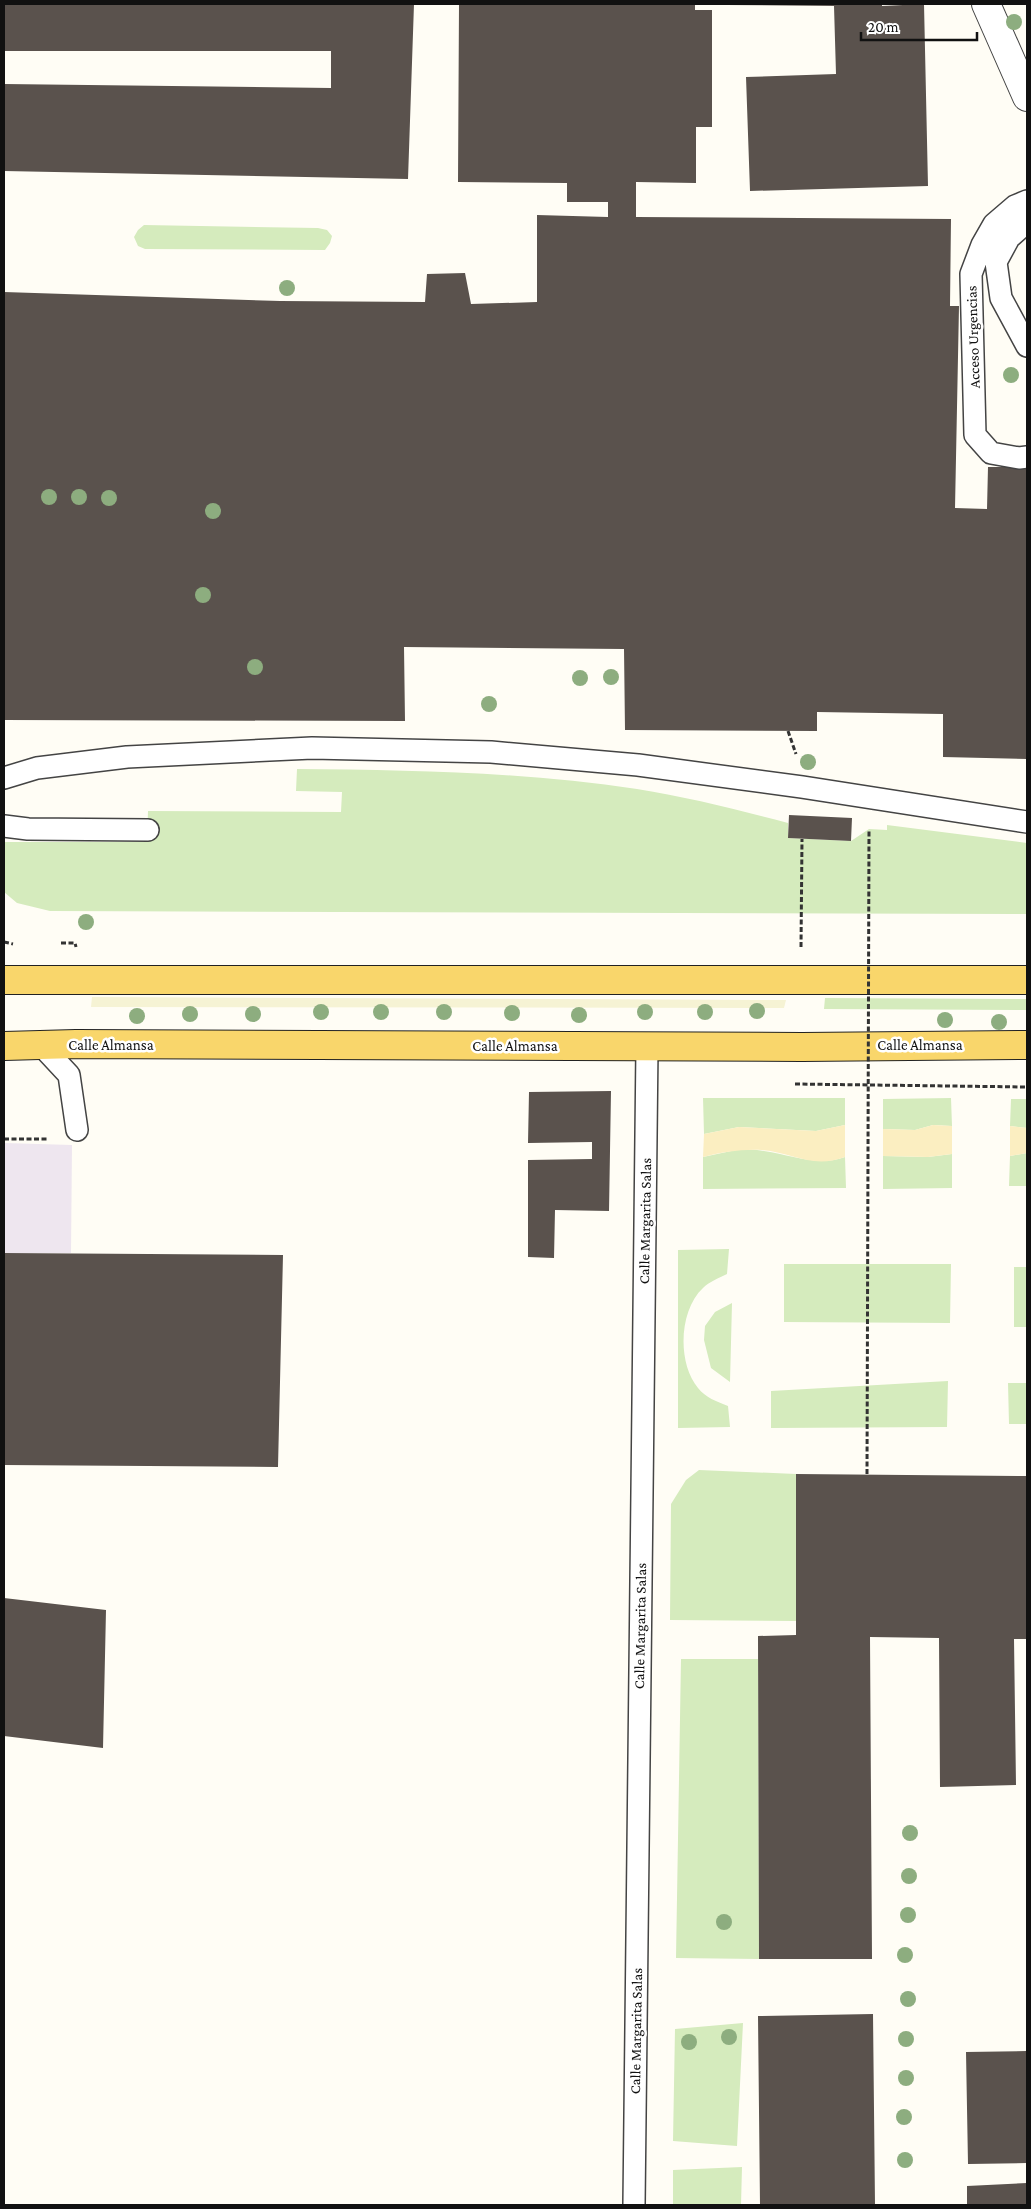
<svg xmlns="http://www.w3.org/2000/svg" width="1031" height="2209" viewBox="0 0 1031 2209" font-family="'Crimson Pro',serif">
<style>
.industrial{fill:#eee6ef}
.farmland{fill:#f6f3d4}
.green{fill:#d5ebbd}
.sand{fill:#fbeec1}
.building{fill:#5a524d}
.lines{fill:none;stroke-linecap:round;stroke-linejoin:round}
.lane-casing{stroke:#444;stroke-width:24}
.street-casing{stroke:#444;stroke-width:30}
.primary-casing{stroke:#222;stroke-width:30}
.path{stroke:#333;stroke-width:3;stroke-dasharray:5 2.5;stroke-linecap:butt}
.lane{stroke:#fff;stroke-width:21}
.street{stroke:#fff;stroke-width:28}
.primary{stroke:#f9d66b;stroke-width:28}
.path-bridge{stroke:#333;stroke-width:3;stroke-dasharray:5 2.5;stroke-linecap:butt}
.tree{fill:#8dad7f}
.labels{text-anchor:middle;dominant-baseline:central;stroke-width:5;stroke-linejoin:round;paint-order:stroke}
.street-label{font-size:15px;fill:#111;stroke:#fff}
</style>
<rect width="100%" height="100%" fill="#fffdf5"/>
<path class="industrial" d="M4 1143 72 1145 71 1253H4Z"/>
<path class="farmland" d="M92 997 786 1000 784 1008 91 1007Z"/>
<path class="green" d="M144 225 318 228 327 230 332 236 330 243 325 250 145 249 138 246 134 237 138 230Z
M297 769C410 770 525 772 637 789 688 797 738 810 788 823V838L851 841 869 829 887 830V825L1027 843V914L50 911 17 903 4 892V842H147L148 811 341 812 342 792 296 791Z
M825 998 1027 999V1010L824 1009Z
M703 1098H845V1125L816 1131 739 1127 704 1134Z
M951 1098 952 1126 933 1125 915 1130 883 1129V1099Z
M1011 1099H1027V1128L1010 1126Z
M736 1150C745 1150 755 1149 764 1151 792 1155 818 1167 845 1157L846 1188 703 1189V1157Z
M1027 1153V1186H1009L1010 1156Z
M952 1154V1188L883 1189V1156L928 1157Z
M729 1249 727 1274C719 1278 709 1282 703 1288 679 1310 677 1363 698 1388 706 1398 716 1401 728 1406L730 1427 678 1428V1250Z
M784 1264H951L950 1323 784 1322Z
M1014 1267H1027V1327H1014Z
M732 1303 730 1382 711 1368 704 1340 705 1326 715 1312Z
M948 1381 947 1427 771 1428V1391Z
M1008 1383H1027V1424H1009Z
M699 1470 796 1474V1621L670 1620 671 1504 686 1480Z
M681 1659H758L759 1959 676 1958Z
M743 2023 737 2146 673 2141 675 2029Z
M742 2167 741 2205H673V2170Z"/>
<path class="sand" d="M845 1125V1157C812 1169 794 1153 762 1150 742 1149 722 1152 703 1157L704 1134 739 1127 816 1131Z
M933 1125 952 1126V1154L928 1157 883 1156V1129L915 1130Z
M1010 1126 1027 1128V1153L1010 1156Z"/>
<path class="building" d="M4 4H414L408 179 4 171V84L331 88V51H4Z
M459 4H695V10H712V127H696V183L636 182V217L951 219 950 306H959L955 508 987 509 988 467H1027V759L943 757V714L817 712V731L625 730 624 649 404 647 405 721 4 720V292L280 301 425 302 427 274 465 273 471 304 537 302V215L608 217V202H567V183L458 182Z
M726 4H882V6L924 4 928 186 750 191 746 77 836 74 834 6 726 5Z
M789 815 852 818 851 841 788 838Z
M611 1091 609 1211 555 1210 554 1258 528 1257V1160L592 1159V1142L528 1143 529 1092Z
M4 1253 283 1255 278 1467 4 1465Z
M796 1474 1027 1476V1639H1014L1016 1785 940 1787 939 1638 870 1637 872 1959H759L758 1636 796 1635Z
M4 1598 106 1610 103 1748 4 1736Z
M873 2014 875 2205H760L758 2016Z
M1027 2051V2163L968 2164 966 2052Z
M1027 2183V2205H967V2186Z"/>
<g class="lines">
<defs>
<path id="lane" d="M1027 201 1015 206 994 224 982 245 971 274 975 435 991 453 1019 458 1027 457
M1027 222 1009 238 996 262 1001 298 1027 346
M4 778 37 768 127 757 312 748 491 752 638 765 802 787 1027 822
M4 826 28 829 148 830
M42 1046 69 1075 77 1130
M634 2205 647 1047"/>
<path id="street" d="M986 4 1027 97"/>
<path id="primary" d="M4 980H1027
M4 1046 76 1044 802 1047 1027 1045"/>
</defs>
<use href="#lane" class="lane-casing"/>
<use href="#street" class="street-casing"/>
<use href="#primary" class="primary-casing"/>
<path class="path" d="M788 731 796 754
M4 942 13 944
M61 943H75L76 947
M801 947 802 839
M795 1084 1027 1087
M4 1139H48"/>
<use href="#lane" class="lane"/>
<use href="#street" class="street"/>
<use href="#primary" class="primary"/>
<path class="path-bridge" d="M867 1474 869 829"/>
</g>
<g class="tree">
<circle cx="1014" cy="22" r="8"/>
<circle cx="287" cy="288" r="8"/>
<circle cx="1011" cy="375" r="8"/>
<circle cx="49" cy="497" r="8"/>
<circle cx="79" cy="497" r="8"/>
<circle cx="109" cy="498" r="8"/>
<circle cx="213" cy="511" r="8"/>
<circle cx="203" cy="595" r="8"/>
<circle cx="255" cy="667" r="8"/>
<circle cx="611" cy="677" r="8"/>
<circle cx="580" cy="678" r="8"/>
<circle cx="489" cy="704" r="8"/>
<circle cx="808" cy="762" r="8"/>
<circle cx="86" cy="922" r="8"/>
<circle cx="757" cy="1011" r="8"/>
<circle cx="321" cy="1012" r="8"/>
<circle cx="381" cy="1012" r="8"/>
<circle cx="444" cy="1012" r="8"/>
<circle cx="645" cy="1012" r="8"/>
<circle cx="705" cy="1012" r="8"/>
<circle cx="512" cy="1013" r="8"/>
<circle cx="190" cy="1014" r="8"/>
<circle cx="253" cy="1014" r="8"/>
<circle cx="579" cy="1015" r="8"/>
<circle cx="137" cy="1016" r="8"/>
<circle cx="945" cy="1020" r="8"/>
<circle cx="999" cy="1022" r="8"/>
<circle cx="910" cy="1833" r="8"/>
<circle cx="909" cy="1876" r="8"/>
<circle cx="908" cy="1915" r="8"/>
<circle cx="724" cy="1922" r="8"/>
<circle cx="905" cy="1955" r="8"/>
<circle cx="908" cy="1999" r="8"/>
<circle cx="729" cy="2037" r="8"/>
<circle cx="906" cy="2039" r="8"/>
<circle cx="689" cy="2042" r="8"/>
<circle cx="906" cy="2078" r="8"/>
<circle cx="904" cy="2117" r="8"/>
<circle cx="905" cy="2160" r="8"/>
</g>
<g class="labels">
<g class="street-label">
<text transform="translate(973 337) rotate(-92)">Acceso Urgencias</text>
<text x="111" y="1045">Calle Almansa</text>
<text x="920" y="1045">Calle Almansa</text>
<text x="515" y="1046">Calle Almansa</text>
<text transform="translate(645 1221) rotate(-89)">Calle Margarita Salas</text>
<text transform="translate(640 1626) rotate(-89)">Calle Margarita Salas</text>
<text transform="translate(636 2031) rotate(-89)">Calle Margarita Salas</text>
</g>
</g>
<rect width="1031" height="2209" fill="none" stroke="#111111" stroke-width="10"/>
<path d="M861 32v8h116v-8" fill="none" stroke="#111111" stroke-width="2.5"/>
<text x="868" y="32" font-size="15" fill="#111111" stroke="#ffffff" stroke-width="4" paint-order="stroke">20 m</text>
</svg>
